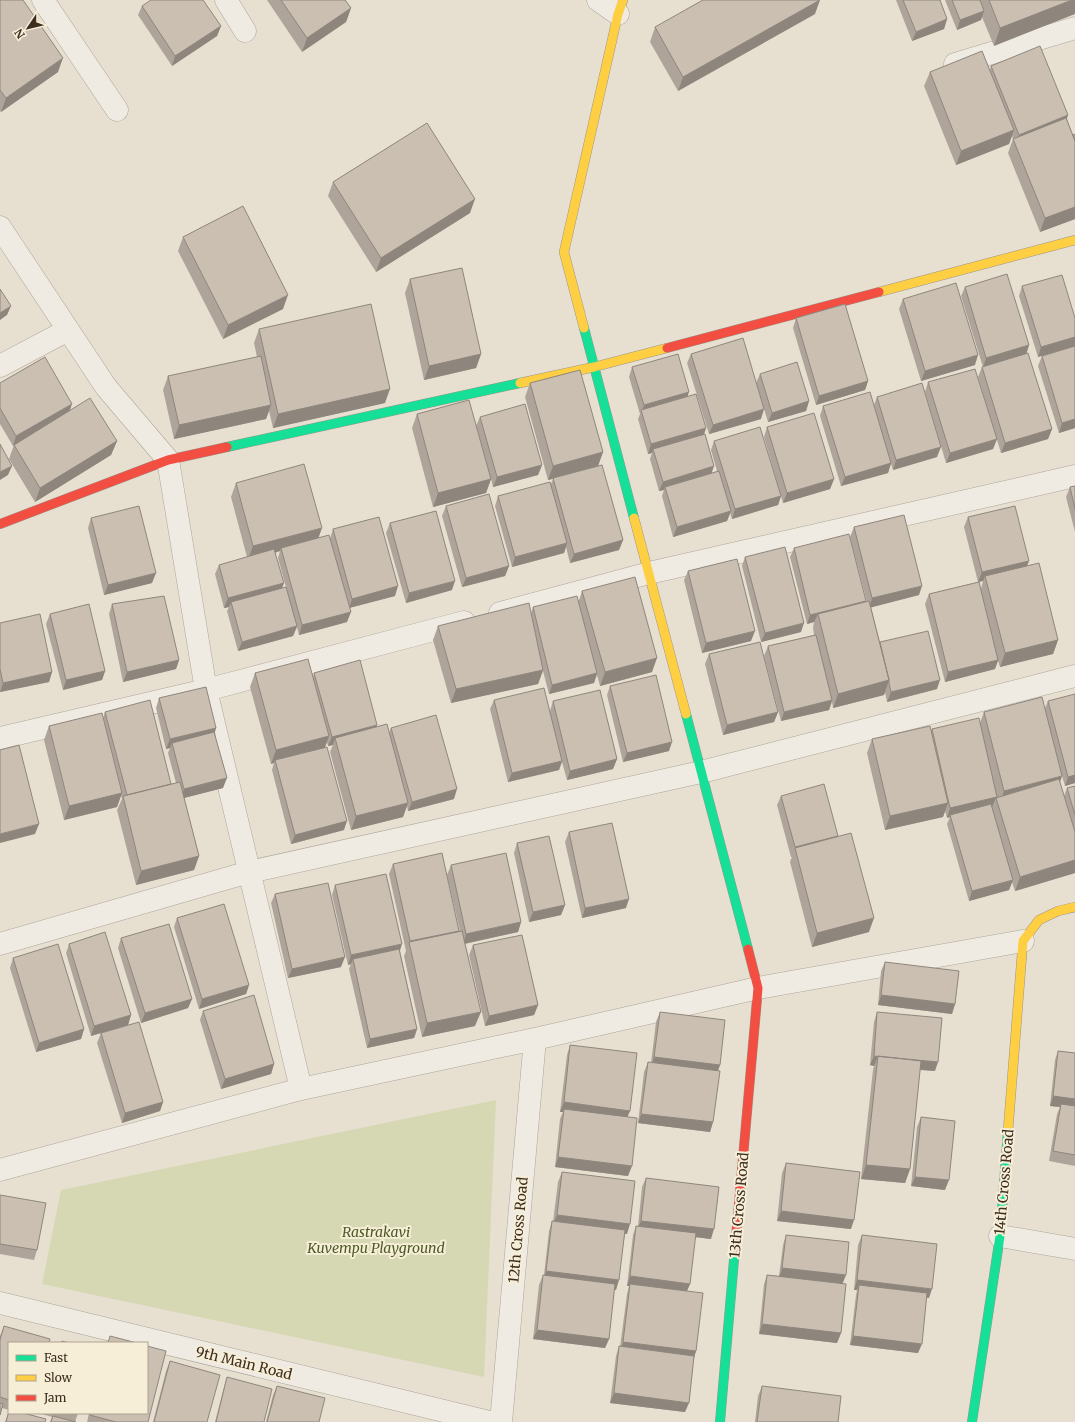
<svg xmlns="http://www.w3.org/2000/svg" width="1075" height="1422" viewBox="0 0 1075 1422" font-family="Merriweather,serif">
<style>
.green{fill:#d6d7b3}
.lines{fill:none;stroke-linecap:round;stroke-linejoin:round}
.street-casing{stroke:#ada599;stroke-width:23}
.fast-casing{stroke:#9c958a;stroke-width:10}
.slow-casing{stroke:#9c958a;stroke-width:10}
.jam-casing{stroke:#9c958a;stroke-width:10}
.street{stroke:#efebe3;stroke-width:22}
.fast{stroke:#16e098;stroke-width:9}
.slow{stroke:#ffcf43;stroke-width:9}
.jam{stroke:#f24e42;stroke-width:9}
.wall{fill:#afa499;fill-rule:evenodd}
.shaded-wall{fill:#8e867d}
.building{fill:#cbbfb2;stroke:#8e867d}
.labels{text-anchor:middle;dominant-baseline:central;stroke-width:4;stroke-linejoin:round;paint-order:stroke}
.street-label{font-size:14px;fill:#3d2e20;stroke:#f7eed8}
.park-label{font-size:14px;font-style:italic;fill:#4d5a26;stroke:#f7eed8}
</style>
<rect width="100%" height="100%" fill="#e7e0d1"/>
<path class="green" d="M496 1100 484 1377 42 1284 61 1190Z"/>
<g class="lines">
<defs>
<path id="street" d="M43 0 117 110
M226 0 245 31
M598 0 618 14
M955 64 1075 28
M0 227 106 387 168 460 206 690 301 1089
M0 366 68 330
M500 613 649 573 1075 476
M0 738 206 690 464 622
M0 944 249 872 701 772 1075 676
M0 1170 301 1089 535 1039 758 988 1023 941
M1000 1236 1075 1249
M0 1303 489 1422
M501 1422 535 1039"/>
<path id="fast" d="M584 328 634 518
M227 447 520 383
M686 714 748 949
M720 1422 735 1248
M972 1422 1000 1236 1008 1131"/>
<path id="slow" d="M879 292 1075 240
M584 328 564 252 618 14 623 0
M520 383 594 367 667 348
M634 518 686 714
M1008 1131 1023 941 1039 920 1058 911 1075 907"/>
<path id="jam" d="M667 348 879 292
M0 524 168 460 227 447
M735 1248 758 988 748 949"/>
</defs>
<use href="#street" class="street-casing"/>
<use href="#fast" class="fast-casing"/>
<use href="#slow" class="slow-casing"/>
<use href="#jam" class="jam-casing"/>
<use href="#street" class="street"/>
<use href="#fast" class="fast"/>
<use href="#slow" class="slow"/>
<use href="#jam" class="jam"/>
</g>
<path class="wall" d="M0 0 58 72 1 112 0 111Z
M267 0H345L351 8 346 22 302 52Z
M896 0H940L947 19 944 29 912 41Z
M945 0H1075L994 46 982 17 981 20 957 30Z
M142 6 221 26 217 36 172 66 138 15Z
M815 14 678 91 650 42 655 27Z
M991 66 1068 115 1067 119 1073 135 1075 134V219L1040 232 1008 153 1013 139 1012 136 1009 144 956 165 924 86 930 72 990 70Z
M333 182 470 213 376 272 328 196Z
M183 237 283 309 223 339 178 251Z
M410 279 481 354 476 368 424 380 405 293Z
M1022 286 1075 318V428L1059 433 1038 366 1042 356 1073 347 1038 357 1019 296Z
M965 287 1029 345 1026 354 1052 429 1048 439 1001 453 978 377 982 367H983L961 296Z
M903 299 975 365 921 381 899 309Z
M796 318 868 381 865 390 816 405 793 328Z
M259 329 385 403 273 428 269 411 266 419 174 439 163 390 168 376 257 357 254 343Z
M691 354 761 419 709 434 687 363Z
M632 367 688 396 704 434 712 473 717 471 711 450 714 441 781 496 778 505 732 519 730 513 727 521 673 537 662 496 664 490 659 491 650 459 652 453 648 454 638 419 640 414 629 377Z
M760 374 809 401 806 411 768 422 756 383Z
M928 382 997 439 993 449 946 463 925 392Z
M0 383 70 410 117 441 111 455 35 502 9 459 14 445 13 446 0 424Z
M530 383 603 452 598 466 623 540 619 550 570 563 566 547 564 553 512 567 495 506 498 496 551 484 553 479 548 480 525 397Z
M877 397 937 457 893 470 891 464 888 473 841 486 820 416 823 406 874 405Z
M417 414 476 426 480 417 542 465 538 475 493 487 491 479 486 493 433 507 412 428Z
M767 427 834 479 830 489 783 503 764 437Z
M236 483 318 538 330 539 333 529 395 596 349 608 347 622 299 635 297 627 293 636 238 651 227 611 229 607 224 608 215 574 219 565 247 557 231 497ZM280 551 278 558 286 587 282 588 284 583 275 553Z
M1075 486V532L1066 497 1070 487Z
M446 506 509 566 505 576 462 587 442 516Z
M968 517 1029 561 1027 565 1058 640 1053 654 1000 667 998 661 995 669 945 682 925 604 929 594 978 582 964 527ZM983 581 981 589 979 582Z
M91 518 152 583 104 595 88 528Z
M390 523 452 590 406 603 386 533Z
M854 527 919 595 871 607 880 642 937 689 887 702 885 692 884 695 833 708 832 702 829 710 781 721 764 656 768 646 814 635 813 628 814 622 807 624 790 557 794 548 865 602H867L850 537Z
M745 557 801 632 761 642 742 566Z
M688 571 751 641 702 653 684 580Z
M582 591 652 672 600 686 597 675 594 683 549 694 543 671 538 684 451 703 433 640 438 626 531 613 533 607 579 600Z
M112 604 179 660 176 669 123 682 109 614Z
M50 614 105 671 102 680 63 690 46 624Z
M0 623 52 672 49 682 0 692Z
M709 654 778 712 774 722 723 735 705 664Z
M255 673 313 677 314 673 377 725V727L389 733 391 728 454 799 408 811 407 806 403 817 351 830 330 752 333 745 328 746 327 742 325 747 344 830 291 844 272 770 274 763 271 764 250 687Z
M610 686 669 751 623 762 607 695Z
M159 698 216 728 215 732 223 788 184 798 199 856 194 870 136 885 117 810 122 799 121 795 117 807 64 820 44 740 49 726 103 718 105 712 171 784 176 783 168 753 170 748 166 749 156 708Z
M494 700 550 711 553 701 617 759 613 769 567 780 562 762 559 770 508 782 490 709Z
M1048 701 1075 783 1065 786 1062 776 1060 782 1064 796 1067 788 1075 786V873L1015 891 1012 882 1009 890 969 901 947 824 950 817 947 818 945 811 943 817 885 830 867 753 872 739 931 731 932 729 980 723 984 712 1045 708Z
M781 796 838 836 869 932 812 947 790 862 792 857H791L777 805Z
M569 832 626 908 582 918 565 842Z
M517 843 565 905 561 915 529 922 514 853Z
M393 864 460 931 447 875 451 865 521 922 518 932 465 944 475 1026 422 1037 404 956 406 951 389 874Z
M335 885 400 951 417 1029 414 1038 367 1048 349 969 351 964 348 965 332 895Z
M275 894 341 967 288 978 271 903Z
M177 918 249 985 246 994 199 1009 174 927Z
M121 938 192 999 188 1008 141 1023 118 948Z
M69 944 131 1015 128 1025 91 1036 66 953Z
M473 945 538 1005 534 1015 485 1026 469 955Z
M13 958 84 1029 81 1039 36 1052 10 968Z
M885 962 955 1004 952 1014 878 1005 881 971Z
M203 1011 274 1064 271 1074 221 1089 200 1020Z
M660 1012 720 1065 718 1071 713 1122 710 1132 638 1123 644 1072 648 1062 651 1063 656 1022Z
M877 1012 935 1071 920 1070 910 1169 905 1183 861 1179 873 1070 874 1066 870 1065 874 1022Z
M101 1033 163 1102 160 1111 122 1123 97 1043Z
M570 1045 630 1111 627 1117 628 1176 555 1167 560 1119 563 1112H560L567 1055Z
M1058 1051 1075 1053V1166L1049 1161 1057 1114 1060 1107 1050 1106 1055 1060Z
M921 1117 945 1190 911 1186 917 1127Z
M786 1163 851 1229 777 1221 782 1173Z
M562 1172 627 1234H625L616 1290H614L609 1339 605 1348 533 1339 539 1285 543 1275H544L549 1231 552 1221 553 1222 558 1182Z
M646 1178 711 1239 695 1237 690 1284 687 1291 696 1351 694 1358 685 1412 610 1403 616 1356 619 1346 620 1347 627 1294 629 1286H627L633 1235 636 1226H638L642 1187Z
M0 1195 37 1250 34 1260 0 1254Z
M786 1235 843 1283 841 1333 837 1343 759 1334 764 1284 767 1275 779 1276 783 1245Z
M862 1235 929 1298H926L918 1353 850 1345 856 1295 857 1290H854L858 1245Z
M4 1326 9 1343V1410L2 1408 0 1415V1336Z
M170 1361 207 1422H153L166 1371Z
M227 1377 264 1422H215L224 1387Z
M277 1386 319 1422H266L273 1395Z
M762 1386 838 1422H755L758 1396Z
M9 1411V1413H31L30 1415 45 1422H5Z
M42 1413H78L75 1422H76H50L52 1417 42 1414Z
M89 1413H147L148 1422H87Z"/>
<path class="shaded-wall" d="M820 0 815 14 678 91 683 77Z
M1072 0H1075V14L994 46 1000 28Z
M351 8 346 22 302 52 307 38Z
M984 11 981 20 957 30 960 20Z
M947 19 944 29 912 41 916 32Z
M221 26 217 36 172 66 175 56Z
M63 58 58 72 1 112 6 98Z
M1068 115 1064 125 1015 145 1019 135Z
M1014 130 1009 144 956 165 961 151Z
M475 199 470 213 376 272 381 258Z
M1075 207V219L1040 232 1045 218Z
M288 295 283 309 223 339 228 325Z
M11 306 7 315 0 320V313Z
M1075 337V346L1038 357 1041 347Z
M1029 345 1026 355 983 367 986 358Z
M481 354 476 368 424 380 429 366Z
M978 355 975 365 921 381 925 371Z
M868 381 865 390 816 405 819 396Z
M390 389 385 403 273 428 278 414Z
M689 392 686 401 642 411 644 405Z
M809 401 806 411 768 422 772 413Z
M72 404 69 413 13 446 16 436Z
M271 405 266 419 174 439 179 425Z
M764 409 761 419 709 434 713 425Z
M1075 419V428L1059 433 1062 423Z
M706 428 703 438 653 449 652 453 648 454 651 444Z
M1052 429 1048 439 1001 453 1005 443Z
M997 439 993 449 946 463 950 453Z
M117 441 111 455 35 502 40 488Z
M941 447 937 457 893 470 896 460Z
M603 452 598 466 548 480 553 466Z
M891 463 888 473 841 486 845 477Z
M542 465 538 475 493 487 497 477Z
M12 466 8 475 0 480V472Z
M714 466 711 475 665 487 664 490 659 491 663 482Z
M491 479 486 493 433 507 438 493Z
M834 479 830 489 783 503 787 493Z
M781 496 778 505 732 519 735 509Z
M731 511 727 521 673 537 677 527Z
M322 528 317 542 281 548 280 551 248 560 253 546Z
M623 540 619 550 570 563 574 554Z
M567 543 564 553 512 567 515 557Z
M1029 561 1025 571 985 576 983 581 978 582 982 572Z
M509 566 505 576 462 587 466 578Z
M156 573 152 583 104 595 108 585Z
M455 581 452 590 406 603 409 593Z
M284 583 280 593 231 602 229 607 224 608 228 598Z
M398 586 395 596 349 608 352 599Z
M922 586 919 595 869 608 872 598Z
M866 601 862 611 818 614 814 622 807 624 810 615Z
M351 612 347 622 299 635 302 625Z
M804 623 801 632 761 642 765 633Z
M297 626 293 636 238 651 242 642Z
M755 631 751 641 702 653 706 643Z
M1058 640 1053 654 1000 667 1005 653Z
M657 658 652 672 600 686 605 672Z
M179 660 176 669 123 682 127 672Z
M998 660 995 669 945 682 948 672Z
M543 670 538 684 451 703 456 689Z
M105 671 102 680 63 690 66 680Z
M52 672 49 682 0 692 3 683Z
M597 673 594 683 549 694 552 685Z
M889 680 884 695 833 708 838 694Z
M940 680 937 689 887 702 891 692Z
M832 700 829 710 781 721 784 712Z
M778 712 774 722 723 735 727 725Z
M377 725 374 735 335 738 333 745 328 746 332 737Z
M216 728 213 737 172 743 170 748 166 749 170 739Z
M329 736 324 750 275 760 274 763 271 764 276 750Z
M672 742 669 751 623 762 627 753Z
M617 759 613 769 567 780 570 771Z
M562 761 559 770 508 782 512 773Z
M1075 775V783L1065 786 1068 777Z
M1062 776 1057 790 999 805 1004 791Z
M227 778 223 788 180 799 184 789Z
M457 789 454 799 408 811 412 802Z
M122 793 117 807 64 820 69 806Z
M997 797 996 798 992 807 951 817 950 815V817L947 818 950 808Z
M408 803 403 817 351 830 356 816Z
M948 803 943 817 885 830 890 816Z
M347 821 344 830 291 844 295 835Z
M39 824 35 834 0 843V834Z
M199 856 194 870 136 885 141 871Z
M1075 860V873L1015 891 1020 877Z
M1013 880 1009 890 969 901 972 891Z
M629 899 626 908 582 918 585 908Z
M565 905 561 915 529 922 533 912Z
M874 918 869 932 812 947 817 933Z
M521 922 518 932 463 944 466 934Z
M402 944 399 954 353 959 351 964 348 965 351 955Z
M345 957 341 967 288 978 292 969Z
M249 985 246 994 199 1009 202 999Z
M881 995 955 1004 952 1014 878 1005Z
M192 999 188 1008 141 1023 145 1013Z
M538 1005 534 1015 485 1026 489 1016Z
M481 1012 475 1026 422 1037 427 1023Z
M131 1015 128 1025 91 1036 94 1026Z
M84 1029 81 1039 36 1052 39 1043Z
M417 1029 414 1038 367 1048 370 1039Z
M874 1056 938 1062 935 1071 877 1066 878 1056 874 1066 870 1065Z
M654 1057 720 1065 716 1075 651 1067Z
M274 1064 271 1074 221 1089 225 1079Z
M1053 1096 1075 1099V1109L1061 1104 1060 1107 1050 1106Z
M163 1102 160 1111 122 1123 125 1113Z
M564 1102 630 1111 626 1120 564 1109 563 1112H560Z
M641 1114 713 1122 710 1132 638 1123Z
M558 1157 632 1166 628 1176 555 1167Z
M866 1165 910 1169 905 1183 861 1179Z
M915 1177 949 1180 945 1190 911 1186Z
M781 1211 854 1220 851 1229 777 1221Z
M557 1215 630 1224 627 1234 553 1224Z
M641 1221 714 1229 711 1239 637 1230Z
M782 1268 846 1275 842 1285 779 1278Z
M546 1271 619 1280 616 1290 543 1281Z
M630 1276 690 1284 686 1293 630 1284 629 1286H627Z
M857 1280 932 1289 929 1298 859 1290V1285L857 1290H854Z
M762 1324 841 1333 837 1343 759 1334Z
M537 1330 609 1339 605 1348 533 1339Z
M853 1336 922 1344 918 1353 850 1345Z
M623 1342 696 1351 693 1361 620 1352Z
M614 1393 689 1403 685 1412 610 1403Z"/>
<path class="building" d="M0 0H23L63 58 6 98 0 90Z
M151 0H203L221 26 175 56 142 6Z
M281 0H345L351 8 307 38Z
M703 0H820L683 77 655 27Z
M903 0H940L947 19 916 32Z
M952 0H980L984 11 960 20Z
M989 0H1072L1000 28Z
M1040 46 1068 115 1019 135 991 66Z
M982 51 1014 130 961 151 930 72Z
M1066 118 1075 141V207L1045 218 1013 139Z
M427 123 475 199 381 258 333 182Z
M1075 134V141L1073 135Z
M243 206 288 295 228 325 183 237Z
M462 268 481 354 429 366 410 279Z
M1007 274 1029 345 986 358 965 287Z
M1062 275 1075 318V337L1041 347 1022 286Z
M956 283 978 355 925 371 903 299Z
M0 289 11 306 0 313Z
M371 304 390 389 278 414 259 329Z
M845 304 868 381 819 396 796 318Z
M743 338 764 409 713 425 691 354Z
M1075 346V419L1062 423 1042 356Z
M1028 353 1052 429 1005 443 982 367Z
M678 354 689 392 644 405 632 367Z
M261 356 271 405 179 425 168 376Z
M45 357 72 404 16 436 0 408V383Z
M797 362 809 401 772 413 760 374Z
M975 369 997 439 950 453 928 382Z
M580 370 603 452 553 466 530 383Z
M922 383 941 447 896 460 877 397Z
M870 392 891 463 845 477 823 406Z
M696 394 706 428 651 444 641 410Z
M90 398 117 441 40 488 14 445Z
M469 400 491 479 438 493 417 414Z
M525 404 542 465 497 477 480 417Z
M814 413 834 479 787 493 767 427Z
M760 427 781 496 735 509 714 441Z
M705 434 714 466 663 482 653 449Z
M0 444 12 466 0 472Z
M304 464 322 528 253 546 236 483Z
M602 465 623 540 574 554 553 478Z
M719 471 731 511 677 527 665 487Z
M550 482 567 543 515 557 498 496Z
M1075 486V509L1070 487Z
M489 494 509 566 466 578 446 506Z
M139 506 156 573 108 585 91 518Z
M1015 506 1029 561 982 572 968 517Z
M436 511 455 581 409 593 390 523Z
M904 515 922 586 872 598 854 527Z
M379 517 398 586 352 599 333 529Z
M849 534 866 601 810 615 794 548Z
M329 535 351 612 302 625 281 548Z
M785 547 804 623 765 633 745 557Z
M274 549 284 583 228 598 219 565Z
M737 559 755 631 706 643 688 571Z
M1039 563 1058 640 1005 653 985 576Z
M635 577 657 658 605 672 582 591Z
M979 582 998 660 948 672 929 594Z
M286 587 297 626 242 642 231 602Z
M164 596 179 660 127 672 112 604Z
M577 596 597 673 552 685 533 607Z
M869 601 889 680 838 694 818 614Z
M529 603 543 670 456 689 438 626Z
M89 604 105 671 66 680 50 614Z
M40 614 52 672 3 683 0 669V623Z
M928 631 940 680 891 692 889 683V680L880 642Z
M816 635 832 700 784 712 768 646Z
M760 642 778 712 727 725 709 654Z
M308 659 329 736 276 750 255 673Z
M360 660 377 725 332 737 314 673Z
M656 675 672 742 627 753 610 686Z
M206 687 216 728 170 739 159 698Z
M544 688 562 761 512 773 494 700Z
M600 690 617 759 570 771 553 701Z
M1075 694V775L1068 777 1048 701Z
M1042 697 1062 776 1004 791 984 712Z
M150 700 171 784 127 795 105 712Z
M102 713 122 793 69 806 49 726Z
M436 715 457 789 412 802 391 728Z
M979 718 997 797 950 808 932 729Z
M387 724 408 803 356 816 335 738Z
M930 726 948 803 890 816 872 739Z
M214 732 227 778 184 789 172 743Z
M19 745 39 824 0 834V750Z
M327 747 347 821 295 835 275 760Z
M1059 779 1075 832V860L1020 877 996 798Z
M180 782 199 856 141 871 123 796Z
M824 784 838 836 795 847 781 796Z
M1075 786V815L1067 788Z
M991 804 1013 880 972 891 950 815Z
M612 823 629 899 585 908 569 832Z
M851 833 874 918 817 933 795 848Z
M549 836 565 905 533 912 517 843Z
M442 853 459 931 410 941 393 864Z
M506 853 521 922 466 934 451 865Z
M386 874 402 944 351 955 335 885Z
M328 883 345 957 292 969 275 894Z
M224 904 249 985 202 999 177 918Z
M169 924 192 999 145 1013 121 938Z
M462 931 481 1012 427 1023 409 942Z
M105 932 131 1015 94 1026 69 944Z
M522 935 538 1005 489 1016 473 945Z
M58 944 84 1029 39 1043 13 958Z
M399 949 417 1029 370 1039 353 959Z
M885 962 959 971 955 1004 881 995Z
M254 995 274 1064 225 1079 203 1011Z
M660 1012 725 1020 720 1065 654 1057Z
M877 1012 942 1018 938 1062 874 1056Z
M139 1022 163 1102 125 1113 101 1033Z
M570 1045 637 1053 630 1111 564 1102Z
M1058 1051 1075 1053V1099L1053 1096Z
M878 1056 921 1061 910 1169 866 1165Z
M648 1062 720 1071 713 1122 641 1114Z
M1061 1104 1075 1106V1155L1053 1151Z
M564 1109 637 1118 632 1166 558 1157Z
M921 1117 955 1121 949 1180 915 1177Z
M786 1163 860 1172 854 1220 781 1211Z
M562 1172 635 1181 630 1224 557 1215Z
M646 1178 719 1187 714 1229 641 1221Z
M0 1195 46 1203 37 1250 0 1244Z
M552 1221 625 1230 619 1280 546 1271Z
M636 1226 696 1233 690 1284 630 1276Z
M786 1235 849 1242 846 1275 782 1268Z
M862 1235 937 1244 932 1289 857 1280Z
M543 1275 615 1284 609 1339 537 1330Z
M767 1275 846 1284 841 1333 762 1324Z
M630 1284 703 1293 696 1351 623 1342Z
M859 1285 927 1293 922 1344 853 1336Z
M4 1326 50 1339 49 1343H9V1400L0 1397V1340Z
M110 1336 137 1343H108Z
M62 1341 69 1343H61Z
M147 1346 166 1351 148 1422H116L90 1415 91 1413H147Z
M619 1346 694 1356 689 1403 614 1393Z
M170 1361 220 1375 207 1422H154Z
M227 1377 272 1389 264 1422H216Z
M277 1386 325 1398 319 1422H267Z
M762 1386 841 1396 838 1422H757Z
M0 1403 3 1404 0 1415Z
M9 1411V1413H23L46 1419 45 1422H6Z
M53 1416 76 1422H51Z"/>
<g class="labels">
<g class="street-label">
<text transform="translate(1004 1182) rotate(-85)">14th Cross Road</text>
<text transform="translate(739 1205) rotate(-85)">13th Cross Road</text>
<text transform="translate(518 1230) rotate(-85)">12th Cross Road</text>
<text transform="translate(244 1363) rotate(14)">9th Main Road</text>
</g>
<g class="park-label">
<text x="376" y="1232">Rastrakavi<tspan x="376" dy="16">Kuvempu Playground</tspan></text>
</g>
</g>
<rect x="8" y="1342" width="140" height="72" fill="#f7eed8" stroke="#ada18e"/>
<rect x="16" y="1355" width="20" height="6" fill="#16e098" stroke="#ada18e"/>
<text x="44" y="1362" font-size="12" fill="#3d2e20">Fast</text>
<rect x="16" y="1375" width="20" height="6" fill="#ffcf43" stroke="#ada18e"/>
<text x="44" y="1382" font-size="12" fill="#3d2e20">Slow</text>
<rect x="16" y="1395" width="20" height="6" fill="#f24e42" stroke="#ada18e"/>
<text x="44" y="1402" font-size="12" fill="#3d2e20">Jam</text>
<g transform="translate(28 28) rotate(235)" stroke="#f7eed8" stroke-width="3" paint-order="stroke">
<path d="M0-3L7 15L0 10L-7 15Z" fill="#3d2e20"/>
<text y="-6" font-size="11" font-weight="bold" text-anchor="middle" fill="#3d2e20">N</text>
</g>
</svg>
